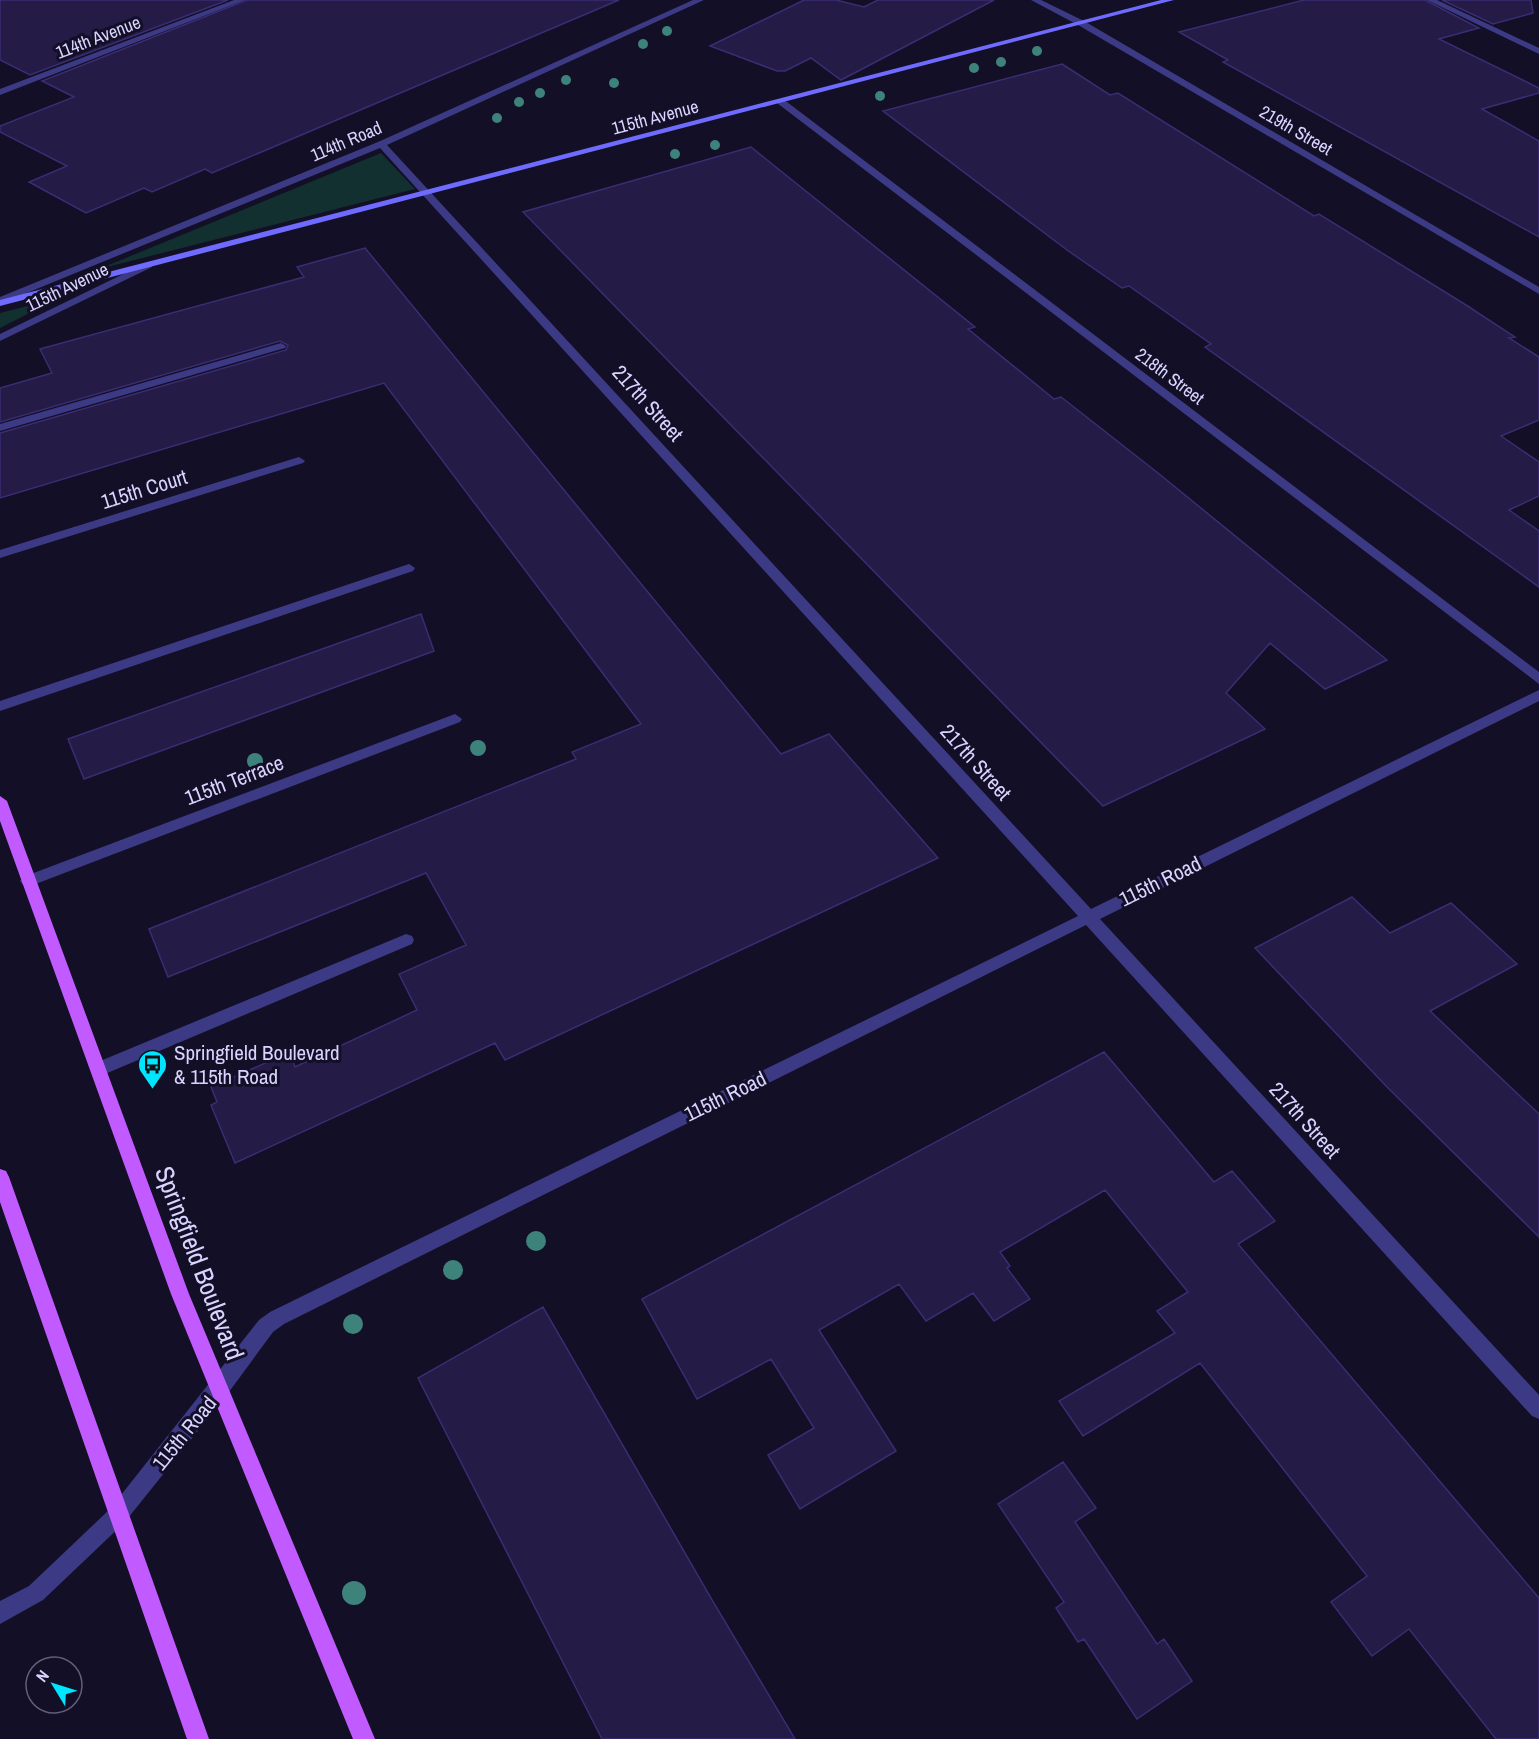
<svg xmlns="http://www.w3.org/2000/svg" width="1539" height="1739" viewBox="0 0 1539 1739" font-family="'Archivo Narrow',sans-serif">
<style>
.green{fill:#12302f}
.building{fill:#241b47;stroke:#3b2d73;stroke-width:1.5}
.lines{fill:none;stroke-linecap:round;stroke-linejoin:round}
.lane{fill:#3d3a85;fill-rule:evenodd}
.street{fill:#3d3a85;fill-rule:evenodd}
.secondary{fill:#6f6bff;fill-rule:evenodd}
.primary{fill:#c25bff;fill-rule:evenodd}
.tree{fill:#3d827b}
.labels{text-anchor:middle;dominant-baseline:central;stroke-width:6;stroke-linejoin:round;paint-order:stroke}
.far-street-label{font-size:18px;fill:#d9d4ff;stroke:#130f26}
.street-label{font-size:21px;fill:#d9d4ff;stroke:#130f26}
.poi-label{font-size:21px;fill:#d9d4ff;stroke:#130f26;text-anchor:start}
.near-street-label{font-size:26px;fill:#d9d4ff;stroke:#130f26}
</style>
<rect width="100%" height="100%" fill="#130f26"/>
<path class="green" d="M381 153 415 189 99 269Z
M59 298 0 328V313Z"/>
<path class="building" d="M0 0H228L30 75 0 60Z
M247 0H619L212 173 205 169 152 192 144 188 86 213 29 182 67 166 0 132V126L74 97 42 81Z
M804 0H836L864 7 878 0H994L841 80 811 58 785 71H777L710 46Z
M1304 0H1425L1479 28 1439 39 1539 88V93L1482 109 1539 141V237L1223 62 1228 60 1179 32Z
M1442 0H1531L1533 13 1493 24Z
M1062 64 1110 95 1118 93 1314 216 1319 214 1466 305 1515 337 1509 338 1539 357V420L1501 436 1539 462V496L1509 510 1539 531V587L1205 347 1211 344 1129 286 1122 288 1067 250 883 111Z
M751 147 975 327 968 329 1054 399 1061 397 1158 473 1387 660 1325 689 1270 643 1226 693 1265 729 1103 806 523 212Z
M365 248 781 754 829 734 938 858 505 1060 495 1043 235 1163 211 1105 217 1102 211 1087 290 1052 295 1067 417 1010 399 974 466 945 426 873 168 977 149 929 576 759 572 752 641 724 384 383 0 498V433L286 350 288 345 280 341 0 422V388L52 373 40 349 304 277 297 267Z
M421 614 434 651 84 779 68 739Z
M1352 897 1390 933 1451 903 1517 964 1430 1011 1539 1114V1237L1387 1087 1255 948Z
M1104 1052 1214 1182 1232 1171 1275 1221 1238 1244 1539 1598V1739H1496L1409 1629 1372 1656 1331 1602 1367 1576 1200 1363 1083 1436 1059 1401 1175 1333 1157 1311 1188 1292 1105 1190 1000 1252 1010 1266 1007 1268 1030 1299 994 1321 973 1293 926 1321 899 1284 819 1330 896 1451 800 1509 768 1455 814 1428 771 1359 697 1399 642 1299Z
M543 1307 711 1598 795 1739H602L418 1378Z
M1063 1462 1096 1508 1075 1522 1157 1644 1164 1639 1192 1681 1137 1719 1084 1639 1078 1642 1056 1608 1064 1602 998 1504Z"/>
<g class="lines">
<path class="lane" d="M281 343 286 346 285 348 0 431V424Z
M409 564 415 568 413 571 0 711V701Z
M406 934 412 936 414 940 412 944 105 1074 99 1076 93 1074 91 1069 93 1064Z"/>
<path class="street" d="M234 0H245L0 95V89Z
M693 0H704L387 145 1091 909 1539 690V701L1100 919 1539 1395V1419L1532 1416 1086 925 284 1324 273 1332 226 1396 124 1523 43 1600 0 1624V1601L29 1586 110 1509 259 1320 270 1312 1078 916 380 148 0 304V297L378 142Z
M1031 0H1041L1084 21 1539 287V294L1078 25Z
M1427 0H1437L1539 48V54Z
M777 99H783L1539 672V684L777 103Z
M148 262 152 263V267L0 341V334Z
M299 457 305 461 303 463 0 558V550Z
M455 714 462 719 460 722 33 885H23L20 881 23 877Z"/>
<path class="secondary" d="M1161 0H1174L0 306V300Z"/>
<path class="primary" d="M0 796 7 801 189 1294 375 1739H353L171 1294 0 821Z
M0 1169 6 1171 9 1177 209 1739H187L0 1202Z"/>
</g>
<g class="tree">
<circle cx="667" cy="31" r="5"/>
<circle cx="643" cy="44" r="5"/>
<circle cx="1037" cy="51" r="5"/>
<circle cx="1001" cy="62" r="5"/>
<circle cx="974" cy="68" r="5"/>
<circle cx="566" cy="80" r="5"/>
<circle cx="614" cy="83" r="5"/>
<circle cx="540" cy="93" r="5"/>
<circle cx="880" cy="96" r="5"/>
<circle cx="519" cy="102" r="5"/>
<circle cx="497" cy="118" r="5"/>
<circle cx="715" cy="145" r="5"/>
<circle cx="675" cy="154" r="5"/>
<circle cx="478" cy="748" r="8"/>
<circle cx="255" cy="761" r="8"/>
<circle cx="536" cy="1241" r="10"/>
<circle cx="453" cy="1270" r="10"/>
<circle cx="353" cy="1324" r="10"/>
<circle cx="354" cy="1593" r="12"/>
</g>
<defs>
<symbol id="bus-pin" viewBox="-11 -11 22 30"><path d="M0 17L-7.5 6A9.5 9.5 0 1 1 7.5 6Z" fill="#00e5ff" stroke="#130f26"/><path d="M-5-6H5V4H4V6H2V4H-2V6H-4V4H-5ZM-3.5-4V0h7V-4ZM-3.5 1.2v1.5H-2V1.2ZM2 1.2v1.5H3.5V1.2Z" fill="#111"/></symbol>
</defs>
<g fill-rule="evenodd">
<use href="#bus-pin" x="136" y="1048" width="33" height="45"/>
</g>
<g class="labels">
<g class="far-street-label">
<text transform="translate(98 37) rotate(-21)">114th Avenue</text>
<text transform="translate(655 117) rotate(-15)">115th Avenue</text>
<text transform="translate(1296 130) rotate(30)">219th Street</text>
<text transform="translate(346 141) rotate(-23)">114th Road</text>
<text transform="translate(67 287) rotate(-26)">115th Avenue</text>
<text transform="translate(1170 376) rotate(37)">218th Street</text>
</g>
<g class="street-label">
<text transform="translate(648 403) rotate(48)">217th Street</text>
<text transform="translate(144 489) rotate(-17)">115th Court</text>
<text transform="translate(976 762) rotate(48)">217th Street</text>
<text transform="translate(234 780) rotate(-21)">115th Terrace</text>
<text transform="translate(1160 881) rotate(-26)">115th Road</text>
<text transform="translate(725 1096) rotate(-26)">115th Road</text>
<text transform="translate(1305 1120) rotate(48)">217th Street</text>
<text transform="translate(184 1433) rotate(-51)">115th Road</text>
</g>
<g class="poi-label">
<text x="174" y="1052">Springfield Boulevard<tspan x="174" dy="24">&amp; 115th Road</tspan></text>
</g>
<g class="near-street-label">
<text transform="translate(200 1263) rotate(69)">Springfield Boulevard</text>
</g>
</g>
<g transform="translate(54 1685) rotate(308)"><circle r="28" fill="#130f26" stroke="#625e7d" stroke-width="1.5"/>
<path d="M0-4.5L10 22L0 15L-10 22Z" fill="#00e5ff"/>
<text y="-9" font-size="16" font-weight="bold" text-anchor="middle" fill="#d9d4ff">N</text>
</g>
</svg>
